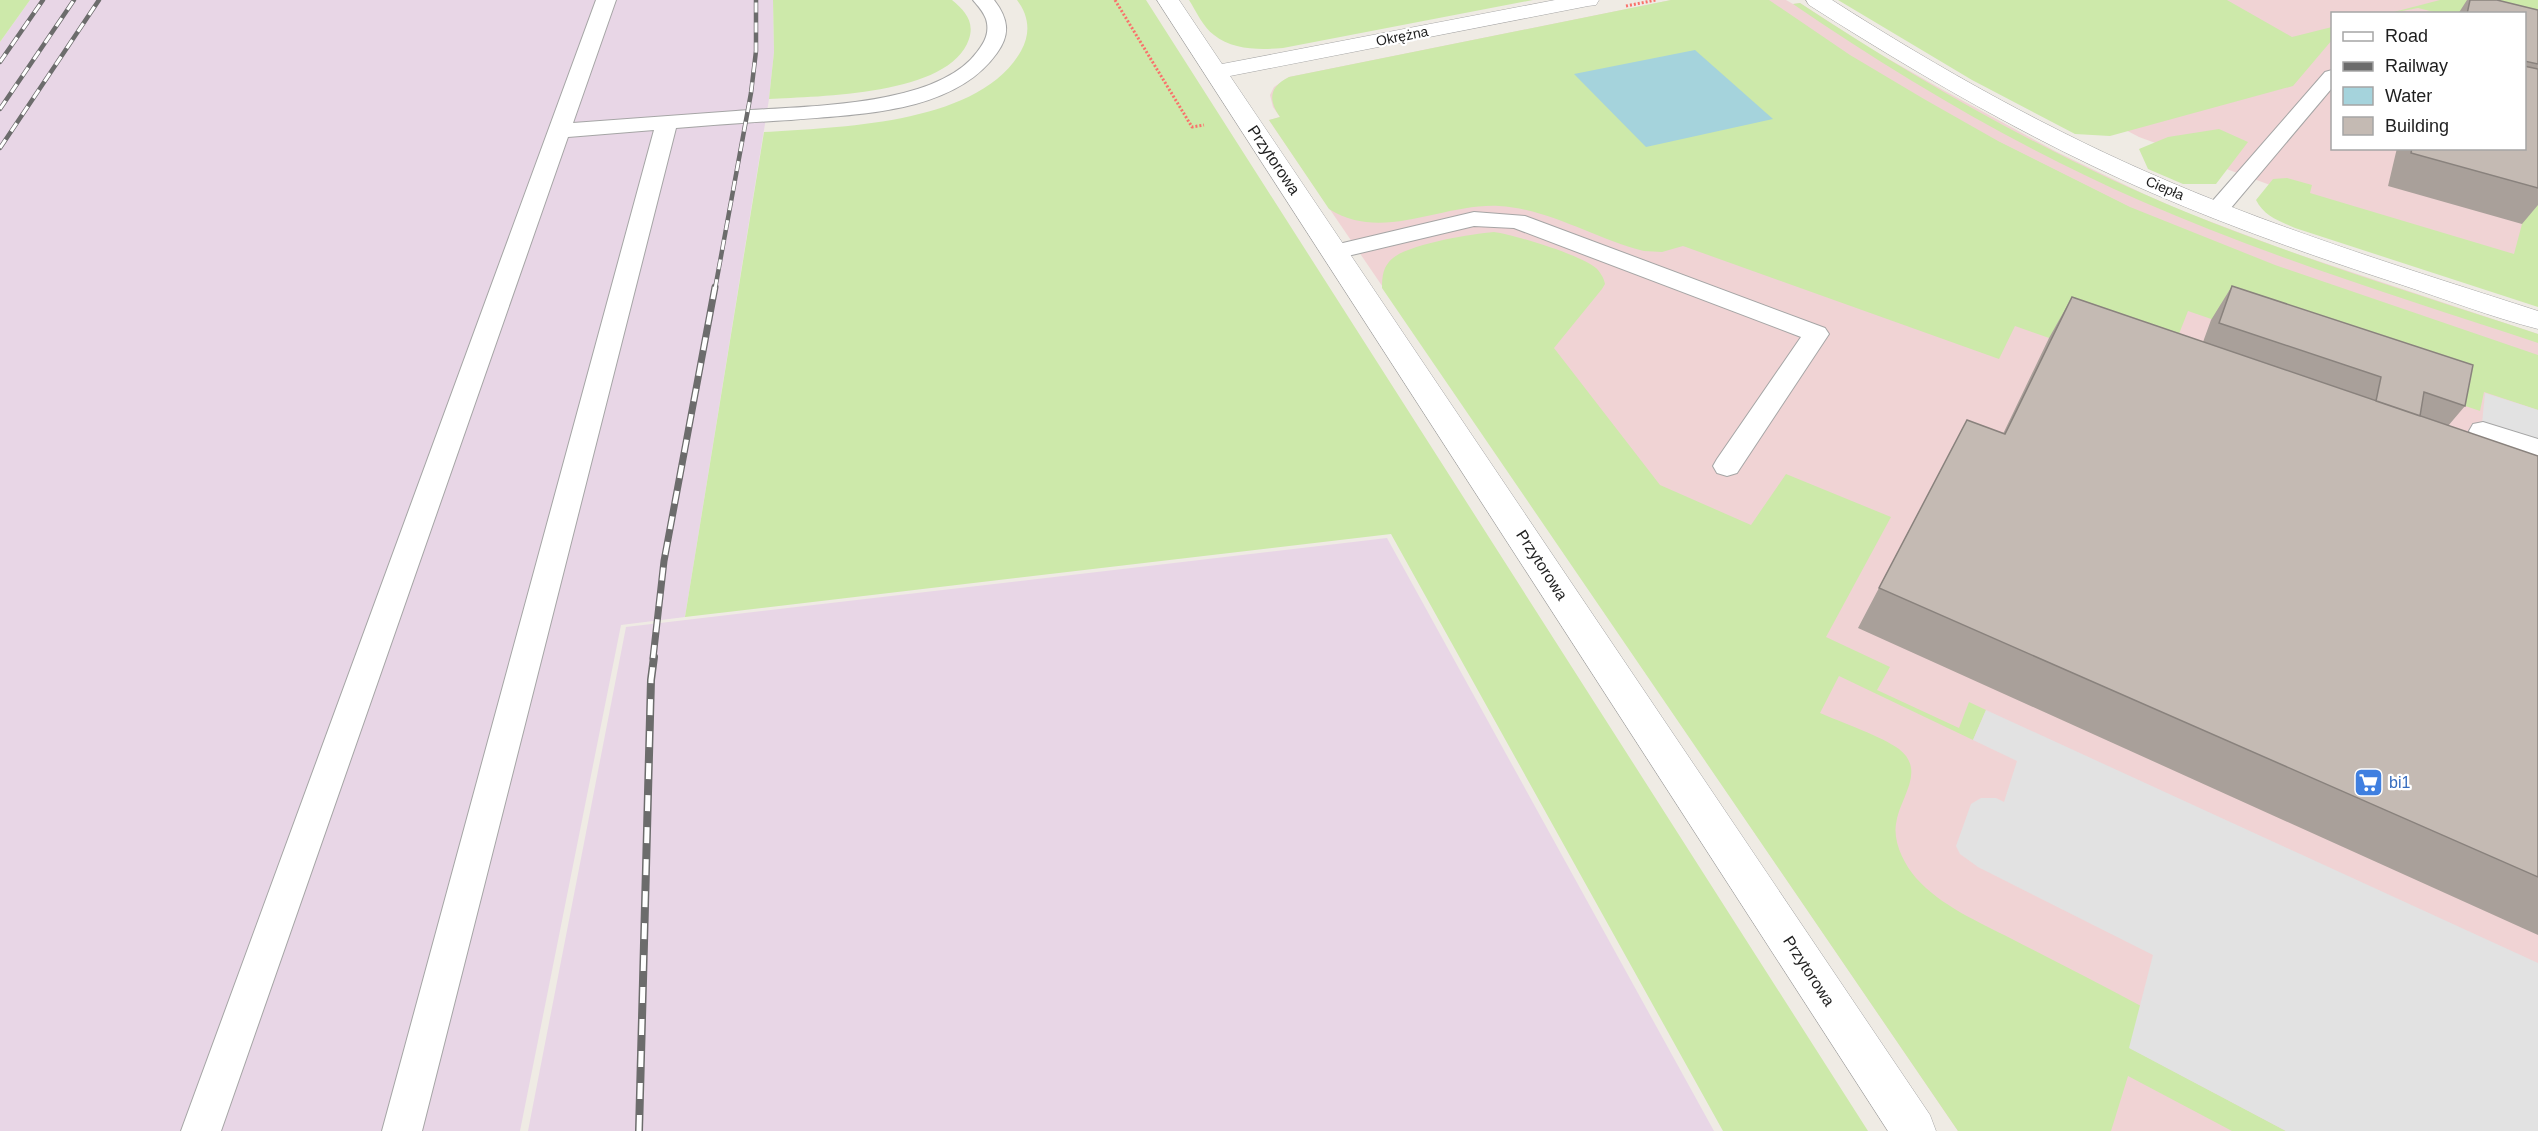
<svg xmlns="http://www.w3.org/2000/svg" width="2538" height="1131" viewBox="0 0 2538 1131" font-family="Helvetica,sans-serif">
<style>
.commercial{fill:#f0d3d4;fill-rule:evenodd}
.industrial{fill:#e8d6e6}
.grass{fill:#cde9aa}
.parking{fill:#e2e2e2}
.water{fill:#a5d3dc}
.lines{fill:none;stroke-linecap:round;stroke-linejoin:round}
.service-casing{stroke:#a5a5a5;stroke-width:2}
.minor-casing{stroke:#a5a5a5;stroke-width:1}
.path{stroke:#f9716b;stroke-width:3;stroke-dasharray:2 2;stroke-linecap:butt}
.service{fill:#fff;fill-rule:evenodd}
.minor{fill:#fff;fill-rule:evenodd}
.rail-far2-casing{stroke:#6c6c6c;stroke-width:4.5}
.rail-far1-casing{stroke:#6c6c6c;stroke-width:7}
.rail-casing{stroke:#6c6c6c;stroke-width:8}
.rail-far2{stroke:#fff;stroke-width:3;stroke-dasharray:10;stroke-linecap:butt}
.rail-far1{stroke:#fff;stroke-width:4.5;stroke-dasharray:13;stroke-linecap:butt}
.rail{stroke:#fff;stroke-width:5;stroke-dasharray:16;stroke-linecap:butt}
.wall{fill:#a9a09a}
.building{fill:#c4bab3;stroke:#89827d;stroke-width:1.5}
.labels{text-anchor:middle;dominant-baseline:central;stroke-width:4.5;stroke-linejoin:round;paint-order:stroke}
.far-street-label{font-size:14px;fill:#1e1e1e;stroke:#fff}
.street-label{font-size:16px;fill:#1e1e1e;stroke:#fff}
.shop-label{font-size:16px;fill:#366cbe;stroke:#fff;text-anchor:start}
</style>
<rect width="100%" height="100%" fill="#efebe4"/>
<path class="commercial" d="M1671 0H1786L1793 4 1800 3 1871 49 1945 91 2057 152 2146 195 2185 212 2288 251 2538 334V1131H1958L1269 120 1280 117 1273 107 1270 95 1274 87 1289 77Z
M1899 0H2498L2538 10V272L2382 226 2139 137 1896 9ZM2332 14H2524V148H2332Z"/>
<path class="industrial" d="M30 0H773L774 52 769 99 685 617 621 625 520 1131H0V42Z
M1387 538 1714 1131H528L626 627Z"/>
<path class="grass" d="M0 0H30L0 42Z
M773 0H952C964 10 975 21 969 39 950 96 818 96 769 99L774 52Z
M1017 0H1146L1868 1131H1723L1391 534 685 617 764 132C838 127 979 125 1021 51 1031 33 1029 16 1017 0Z
M1189 0H1533L1283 48C1260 50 1232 50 1214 35 1203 27 1196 11 1189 0Z
M1671 0H1769L1850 55 1924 99 1998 141 2130 207 2275 265 2538 355V410L2484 392 2480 411 2188 311 2166 367 2052 339 2015 326 1999 359 1683 246 1662 252 1644 251C1595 239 1550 209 1499 206 1442 203 1382 243 1329 209L1269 120 1280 117C1268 100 1269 87 1289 77Z
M1838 0H2227L2292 37 2332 27V40L2293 86 2110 136 2075 134 1972 80Z
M2440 0H2538V37L2524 14H2442L2418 8 2386 14Z
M1800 3C1920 82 2053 158 2186 212 2301 259 2420 295 2538 334V343C2405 299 2269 257 2141 201 2019 148 1903 79 1793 4Z
M2538 106V307L2295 228C2279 221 2264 216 2256 200L2273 179 2287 178 2312 185 2310 193 2514 254 2522 224Z
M2219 129 2248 142 2216 184H2183L2148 169 2139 149 2168 137Z
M1494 232C1515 235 1581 255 1596 268 1600 272 1604 278 1605 284L1602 289 1554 348 1660 485 1751 525 1786 474 1891 517 1826 637 1890 667 1877 690 1959 728 1969 702 1986 710 1973 740 1839 676 1820 713C1841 722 1883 737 1899 749 1927 771 1899 798 1896 824 1893 842 1904 864 1916 878 1941 906 1979 922 2012 939 2055 961 2098 983 2141 1006L2130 1048 2286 1131H2232L2128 1076 2111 1131H1958L1382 288C1382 276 1383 266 1393 258 1410 244 1471 234 1494 232Z"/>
<path class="parking" d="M2485 393 2538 410V486L2480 444Z
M1986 710 2538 963V1131H2286L2129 1048 2153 955 1978 867 1960 854 1956 846 1971 804 1981 798H1996L2004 802 2017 761 1973 740Z"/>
<path class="water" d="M1695 50 1773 119 1646 147 1574 74Z"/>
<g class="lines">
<defs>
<path id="service" d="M596 0H616L573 123C627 119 681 115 736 111 800 106 936 108 977 52 985 42 990 32 986 19 983 11 978 6 973 0H994C1008 18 1011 34 997 53 954 114 857 114 791 120 752 122 714 125 676 128L422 1131H382L654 130 568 137 221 1131H181Z
M2332 70V88L2225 215 2217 217 2209 215 2205 210 2209 205 2325 72Z
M1474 212 1525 216 1825 328 1829 334 1737 473 1727 476 1717 473 1713 466 1717 459 1801 337 1514 228 1474 226 1335 259 1326 257 1323 252 1326 247Z
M2483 422 2538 439V459L2473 438 2469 431 2473 424Z"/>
<path id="minor" d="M1157 0H1179L1222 64 1555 0H1599L1596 5 1588 6 1230 76 1930 1115 1936 1131H1888Z
M1806 0H1832C1940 69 2052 132 2170 182 2290 233 2414 271 2538 311V329C2491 317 2445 299 2399 284 2316 257 2233 228 2152 193 2032 141 1919 75 1809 5Z"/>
</defs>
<use href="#service" class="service-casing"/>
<use href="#minor" class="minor-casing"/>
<path class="path" d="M1115 0 1192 127 1204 125
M1626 6 1656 0"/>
<use href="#service" class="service"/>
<use href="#minor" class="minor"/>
<defs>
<path id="rail-far2" d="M0 62 43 0
M0 109 74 0
M0 148 99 0
M715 289 751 93 756 51V0"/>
<path id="rail-far1" d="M653 658 664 561 715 287"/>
<path id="rail" d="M639 1131 651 680 654 657"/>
</defs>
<use href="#rail-far2" class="rail-far2-casing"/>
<use href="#rail-far1" class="rail-far1-casing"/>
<use href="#rail" class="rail-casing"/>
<use href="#rail-far2" class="rail-far2"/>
<use href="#rail-far1" class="rail-far1"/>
<use href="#rail" class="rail"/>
</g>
<path class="wall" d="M2467 0H2497L2538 10V205L2522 224 2388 186 2397 148H2524V14H2458Z
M2232 286 2465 406 2448 426 2538 456V935L1858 628 1967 420 2003 434 2049 338 2072 297 2203 342 2211 320Z"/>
<path class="building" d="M2470 0H2497L2538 10V64L2524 61V14H2467Z
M2524 66 2538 69V188L2411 153 2412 148H2524Z
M2232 286 2473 365 2465 406 2424 392 2420 416 2376 401 2381 377 2219 323Z
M2072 297 2538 456V877L1879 588 1967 420 2005 434Z"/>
<defs>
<symbol id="supermarket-square" viewBox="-11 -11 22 22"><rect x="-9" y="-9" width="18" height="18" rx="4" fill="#3f7fe0" stroke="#fff"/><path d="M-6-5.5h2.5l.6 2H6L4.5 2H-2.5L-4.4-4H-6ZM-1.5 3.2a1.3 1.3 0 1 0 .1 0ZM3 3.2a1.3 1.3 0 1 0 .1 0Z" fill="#fff"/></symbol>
</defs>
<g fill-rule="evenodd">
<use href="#supermarket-square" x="2352" y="766" width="33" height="33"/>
</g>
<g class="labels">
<g class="far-street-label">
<text transform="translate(1402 36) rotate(-11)">Okrężna</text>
<text transform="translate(2165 188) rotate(23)">Ciepła</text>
</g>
<g class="street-label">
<text transform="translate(1274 160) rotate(56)">Przytorowa</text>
<text transform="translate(1542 565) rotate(57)">Przytorowa</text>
<text transform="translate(1809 971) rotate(57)">Przytorowa</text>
</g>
<g class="shop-label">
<text x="2389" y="782">bi1</text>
</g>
</g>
<rect x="2331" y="12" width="195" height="138" fill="#ffffff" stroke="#a5a5a5" stroke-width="1.5"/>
<rect x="2343" y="32" width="30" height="9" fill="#ffffff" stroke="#a5a5a5" stroke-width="1.5"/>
<text x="2385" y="42" font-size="18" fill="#1e1e1e">Road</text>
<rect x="2343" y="62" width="30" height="9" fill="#6c6c6c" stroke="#a5a5a5" stroke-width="1.5"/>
<text x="2385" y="72" font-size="18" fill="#1e1e1e">Railway</text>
<rect x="2343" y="87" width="30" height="18" fill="#a5d3dc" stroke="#a5a5a5" stroke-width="1.5"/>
<text x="2385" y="102" font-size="18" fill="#1e1e1e">Water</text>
<rect x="2343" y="117" width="30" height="18" fill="#c4bab3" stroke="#a5a5a5" stroke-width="1.5"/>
<text x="2385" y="132" font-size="18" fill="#1e1e1e">Building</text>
</svg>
